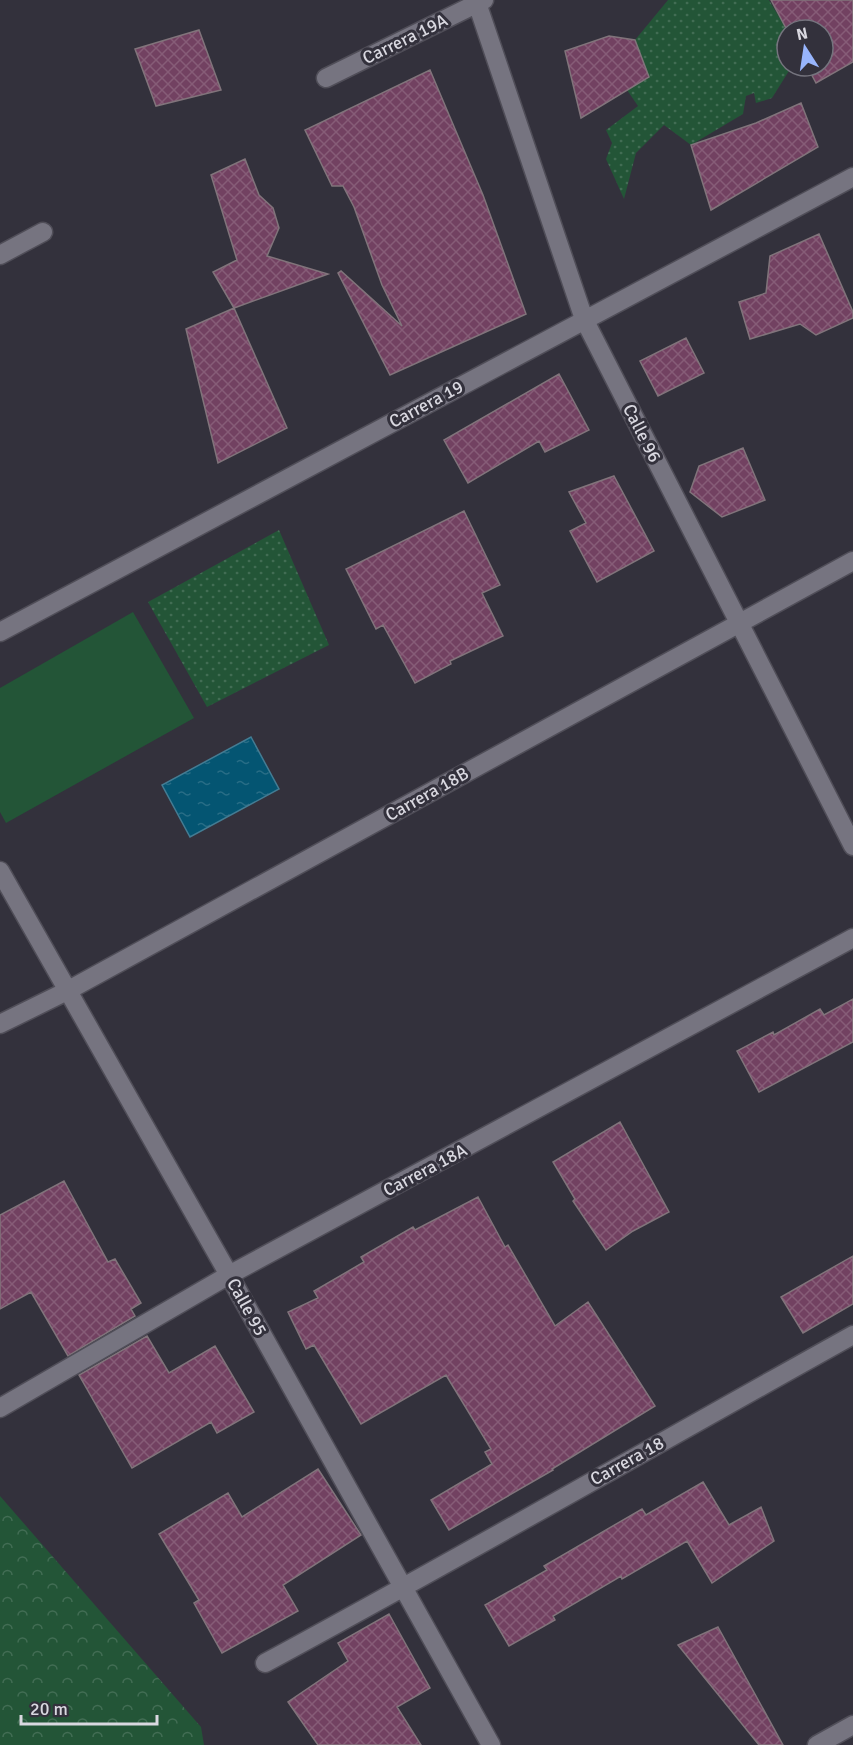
<svg xmlns="http://www.w3.org/2000/svg" width="853" height="1745" viewBox="0 0 853 1745" font-family="Signika,sans-serif">
<style>
.grass{fill:#235537}
.forest{fill:url(#forest-crowns)}
.park{fill:url(#park-dots)}
.water{fill:url(#water-ripples);stroke:#447c93;stroke-width:1.5}
.building{fill:url(#building-cross-hatch);stroke:#81747b;stroke-width:1.5}
.lines{fill:none;stroke-linecap:round;stroke-linejoin:round}
.minor-casing{stroke:#504e58;stroke-width:21}
.minor{stroke:#767480;stroke-width:18}
.labels{text-anchor:middle;dominant-baseline:central;stroke-width:6;stroke-linejoin:round;paint-order:stroke}
.street-label{font-size:18px;fill:#d9d8e0;stroke:#33313c}
</style>
<defs>
<pattern id="forest-crowns" width="20" height="18" patternUnits="userSpaceOnUse" patternTransform="scale(1.5)"><rect width="20" height="18" fill="#235537"/><path d="M2 6a3 3 0 1 1 6 0M12 15a3 3 0 1 1 6 0" fill="none" stroke="#426d54"/></pattern>
<pattern id="park-dots" width="8" height="8" patternUnits="userSpaceOnUse" patternTransform="scale(1.5)"><rect width="8" height="8" fill="#235537"/><path d="M2 2h.1M6 6h.1" fill="none" stroke="#426d54" stroke-width="1.8" stroke-linecap="round"/></pattern>
<pattern id="water-ripples" width="26" height="14" patternUnits="userSpaceOnUse" patternTransform="scale(1.5)"><rect width="26" height="14" fill="#045572"/><path d="M2 4q2-2 4 0t4 0M15 11q2-2 4 0t4 0" fill="none" stroke="#286d86"/></pattern>
<pattern id="building-cross-hatch" width="8" height="8" patternUnits="userSpaceOnUse" patternTransform="scale(1.5)"><rect width="8" height="8" fill="#724161"/><path d="M0 0l8 8M0 8l8-8" fill="none" stroke="#865c77"/></pattern>
</defs>
<rect width="100%" height="100%" fill="#33313c"/>
<path class="grass" d="M133 612 194 718 6 823 0 812V688Z"/>
<path class="forest" d="M0 1496 201 1727 204 1745H0Z"/>
<path class="park" d="M668 0H769L787 30V66H792L772 98 756 103 754 93 746 96 743 114 691 145 664 125 636 153 624 199 606 159 612 143 606 130 638 106 627 90 649 77 635 40Z
M279 530 329 645 207 707 148 602Z"/>
<path class="water" d="M251 737 279 789 190 837 162 785Z"/>
<path class="building" d="M771 0H853V62L816 83 807 66H823V30H787Z
M199 30 221 90 156 106 135 49Z
M609 36 635 40 649 77 581 118 565 51Z
M430 70 483 195 526 314 390 375 338 273 341 271 402 326 382 285 354 207 343 186H332L305 130Z
M801 103 818 147 711 210 691 145 756 123Z
M245 159 259 195 273 208 279 228 267 256 328 274 234 308 213 272 237 260 211 175Z
M819 234 853 312V318L816 335 800 324 750 339 739 302 766 293 770 256Z
M234 308 287 428 218 463 186 329Z
M686 338 704 373 658 396 640 361Z
M559 374 589 430 545 452 539 441 468 483 444 440Z
M743 448 765 500 722 517 690 492 699 466Z
M614 476 654 551 597 582 570 531 586 523 569 492Z
M464 511 500 585 482 593 503 636 450 661 451 664 415 683 383 625 376 629 346 569Z
M853 999V1042L759 1092 737 1051 773 1032 774 1035 820 1009 824 1015Z
M620 1122 669 1212 633 1231 606 1250 573 1201 575 1199 553 1162Z
M64 1181 108 1262 115 1259 141 1303 131 1309 135 1316 68 1356 31 1292 0 1309V1215Z
M478 1197 505 1247 508 1245 555 1326 588 1302 655 1406 552 1469 553 1470 449 1530 431 1500 492 1464 485 1452 491 1449 446 1375 361 1424 314 1345 306 1349 288 1312 318 1298 314 1291 364 1262 361 1257 413 1227 415 1230Z
M853 1256V1304L803 1333 781 1297Z
M147 1336 169 1373 215 1346 254 1412 217 1433 211 1422 132 1468 79 1375Z
M318 1469 361 1535 283 1585 298 1611 222 1653 194 1603 199 1600 159 1534 228 1493 242 1517Z
M703 1482 729 1525 761 1507 774 1541 712 1583 687 1541 622 1579 621 1576 553 1616 555 1620 509 1646 485 1605 547 1570 544 1566 642 1509 646 1515Z
M389 1614 430 1688 397 1707 421 1745H318L288 1702 348 1661 338 1643Z
M718 1627 783 1745H759L678 1645Z"/>
<g class="lines">
<defs>
<path id="minor" d="M476 0 584 319 853 846
M326 78 484 0
M0 255 43 232
M0 632 853 177
M0 871 229 1275 491 1745
M0 1024 67 991 853 561
M0 1408 229 1275 853 938
M265 1663C463 1556 657 1444 853 1335
M817 1745 853 1725"/>
</defs>
<use href="#minor" class="minor-casing"/>
<use href="#minor" class="minor"/>
</g>
<g class="labels">
<g class="street-label">
<text transform="translate(405 39) rotate(-26)">Carrera 19A</text>
<text transform="translate(426 404) rotate(-28)">Carrera 19</text>
<text transform="translate(642 433) rotate(63)">Calle 96</text>
<text transform="translate(427 794) rotate(-29)">Carrera 18B</text>
<text transform="translate(425 1170) rotate(-28)">Carrera 18A</text>
<text transform="translate(247 1307) rotate(61)">Calle 95</text>
<text transform="translate(627 1461) rotate(-29)">Carrera 18</text>
</g>
</g>
<g transform="translate(805 48) rotate(348)"><circle r="28" fill="#33313c" stroke="#75747e" stroke-width="1.5"/>
<path d="M0-4.5L10 22L0 15L-10 22Z" fill="#98b5fd"/>
<text y="-9" font-size="16" font-weight="bold" text-anchor="middle" fill="#d9d8e0">N</text>
</g>
<path d="M21 1715v9h136v-9" fill="none" stroke="#d9d8e0" stroke-width="3"/>
<text x="30" y="1715" font-size="18" fill="#d9d8e0" stroke="#33313c" stroke-width="4.5" paint-order="stroke">20 m</text>
</svg>
